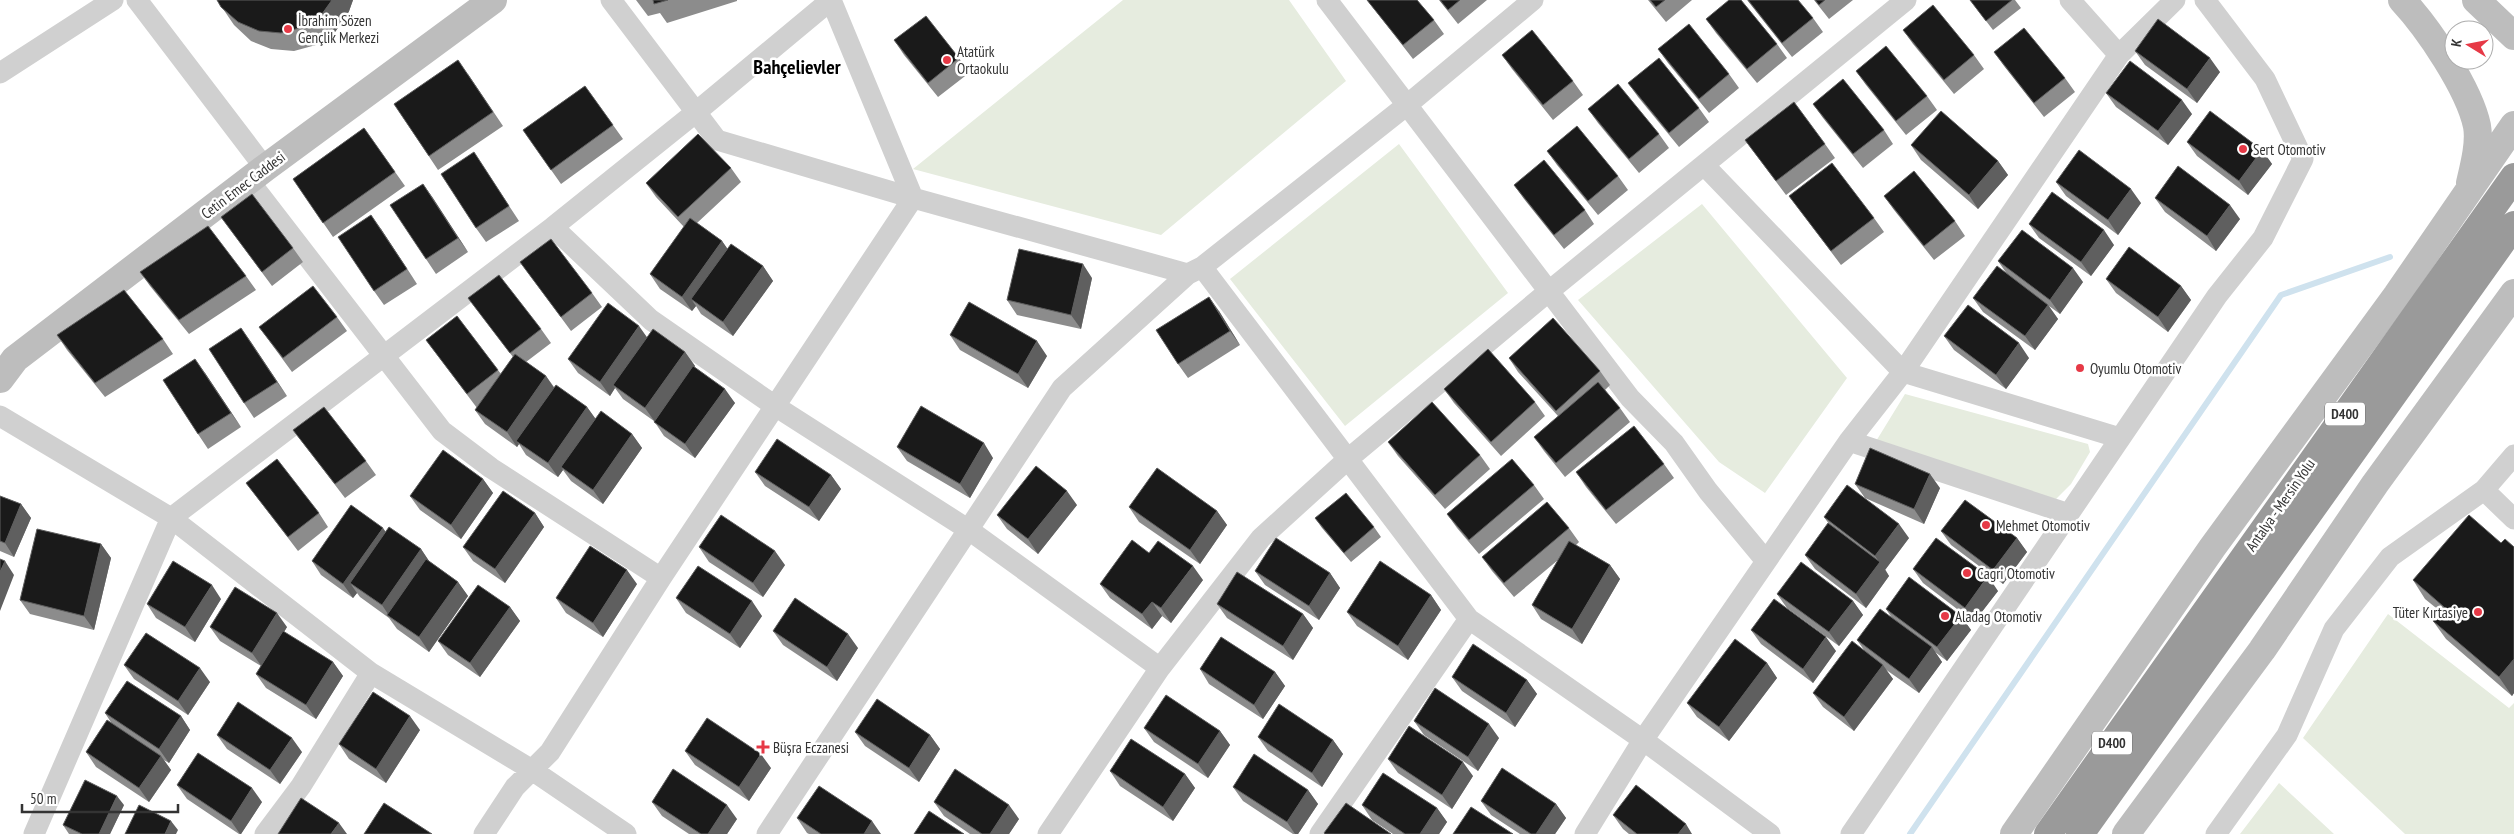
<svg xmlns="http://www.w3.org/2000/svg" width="2514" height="834" viewBox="0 0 2514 834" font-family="'PT Sans Narrow',sans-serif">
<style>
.green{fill:#e6ecdf}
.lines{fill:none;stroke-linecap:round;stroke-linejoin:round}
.stream{stroke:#cfe2ee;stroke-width:6}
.street{stroke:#d0d0d0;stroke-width:21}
.secondary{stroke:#bdbdbd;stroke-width:28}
.highway{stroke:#9a9a9a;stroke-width:28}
.wall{fill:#8c8c8c}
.shaded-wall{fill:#5f5f5f}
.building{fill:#1a1a1a;stroke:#5f5f5f}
.poi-dot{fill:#e63946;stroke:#fff;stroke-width:2}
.labels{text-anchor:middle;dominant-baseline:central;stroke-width:5;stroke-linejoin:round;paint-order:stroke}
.shield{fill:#fff;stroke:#707070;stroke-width:1}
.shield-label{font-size:14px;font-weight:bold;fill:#333}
.poi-label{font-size:15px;fill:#333;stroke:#fff;text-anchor:start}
.street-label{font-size:15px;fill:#333;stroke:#fff}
.district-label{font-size:20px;font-weight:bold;fill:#000;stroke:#fff}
</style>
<rect width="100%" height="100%" fill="#fff"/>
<path class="green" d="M1123 0H1289L1346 81 1161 235 913 169Z
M1399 144 1508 293 1345 426 1230 279Z
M1702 204 1847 378 1765 493 1719 462 1578 300Z
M1905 394 2088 444 2090 452 2071 484 2056 499 1870 451Z
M2388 614 2509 708 2514 703V834H2405L2303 738Z
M2279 783 2334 834H2240Z"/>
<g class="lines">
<path class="stream" d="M1910 834 2281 295 2390 257"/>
<path class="street" d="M137 0 265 168
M611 0 717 140 913 198 1188 274
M1327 0 1630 398 1674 443 1708 491 1766 561
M2070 0 2119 55
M0 73 113 0
M1704 165 1903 372 2120 438
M249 181 442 431 491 468 661 578
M553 227 651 320 775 406 969 530 1160 668
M1202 267 1469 619 1643 740 1770 834
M0 416 171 518 371 673 532 770 626 834
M1849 441 2069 514
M2484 490 2514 519
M34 834 171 518 553 227 695 113 831 0
M265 834 301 786 371 673
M484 834 515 787 550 752 661 578 913 198 831 0
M767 834 1062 388 1188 274 1202 267 1407 105 1533 0
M1048 834 1160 668 1261 538 1348 459 1548 292 1906 0
M1320 834 1469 619
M1585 834 1643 740 1849 441 1903 372 2119 55 2175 0
M1851 834 2217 296 2263 238 2303 159 2265 79 2205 0
M2216 834 2287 735 2334 629 2390 557 2484 490 2514 455"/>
<path class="secondary" d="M2402 0C2428 28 2469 88 2477 126 2480 143 2474 166 2470 183
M2476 0 2514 36
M0 379 15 359 265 168 493 0
M2014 834 2212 548 2397 295 2514 125
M2126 834 2262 650 2375 484 2514 293"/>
<path class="highway" d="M2048 834 2514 177
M2080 834 2514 225"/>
</g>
<path class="wall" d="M217 0H353L348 14 335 32 316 45 294 51 271 49 251 41 234 25Z
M636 0H737V1L667 23 660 13 648 16Z
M1367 0H1417L1434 20 1444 34 1413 59Z
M1439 0H1487L1458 24Z
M1648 0H1692L1666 22Z
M1747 0 1813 18 1823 32 1792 57Z
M1814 0H1853L1829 19Z
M1970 0H2015L2021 8 1993 30Z
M1706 19 1777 44 1787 58 1757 83 1716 33Z
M1903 30 1974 55 1984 69 1954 94 1913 44Z
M894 40 959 58 969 73 938 97 904 55Z
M1658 49 1729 74 1739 88 1709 113 1668 63Z
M2135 51 2220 72 2197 103 2145 65Z
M1994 52 2065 78 2075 92 2044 117 2004 66Z
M1502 55 1573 81 1583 95 1553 120 1512 69Z
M1856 71 1927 96 1937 110 1906 135 1866 85Z
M468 74 503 126 438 170 394 104Z
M1628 83 1699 108 1709 122 1679 147 1638 97Z
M585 86 623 139 561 184 523 130Z
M2106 93 2192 114 2168 145 2116 107Z
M1813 104 1884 130 1893 144 1863 168 1823 118Z
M1588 109 1659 134 1669 148 1639 173 1598 123Z
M364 128 405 186 333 237 293 179Z
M1745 140 1825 144 1835 158 1786 195Z
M2187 142 2262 150 2272 164 2248 195 2197 156Z
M1911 145 1998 161 2008 175 1978 209 1921 160Z
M1547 151 1618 176 1628 190 1598 215 1557 165Z
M483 166 519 221 486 242 476 228Z
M731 168 741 182 697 223 722 241 727 249 763 266 773 281 733 336 701 314 696 306 692 311 660 289 650 274 684 227 656 197 646 183Z
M2056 182 2141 203 2118 235 2066 196Z
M423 184 468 252 436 274 426 259Z
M1514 185 1585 210 1594 224 1564 249 1524 199Z
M1789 196 1874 218 1884 232 1841 265Z
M1884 196 1955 221 1965 236 1934 260 1894 210Z
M2155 198 2240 219 2216 251 2165 212Z
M221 217 293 248 303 262 272 286Z
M2029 224 2114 245 2091 276 2039 238Z
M381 229 417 284 384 305 374 291Z
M1998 261 2083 282 2060 314 2049 306 2058 319 2035 350 1983 312 1973 298 2007 274Z
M520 262 592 293 602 307 571 331Z
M140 272 246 276 256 290 189 334 150 286Z
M1092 278 1081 329 1017 315 1007 300Z
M2106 279 2181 286 2191 300 2168 332 2116 293Z
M468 298 541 329 551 343 526 362 546 376 554 387 587 407 595 418 632 434 642 448 603 504 571 481 563 470 558 477 526 455 519 444 517 447 485 424 475 410 477 408 426 340 457 316 501 374 513 357Z
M1219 311 1240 345 1188 378 1178 364Z
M337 317 347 331 292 372 259 327Z
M241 328 287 396 254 418 244 403Z
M57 335 163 339 173 354 105 397 67 350Z
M950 335 1047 356 1028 388 960 350Z
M1944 336 2029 358 2006 389 1954 350Z
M647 337 685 352 695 366 694 367 735 403 695 458 664 436 654 421 623 399 615 388 610 396 578 373 568 359Z
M1509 358 1600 371 1610 385 1605 390 1620 408 1630 422 1565 477 1544 451 1534 437 1558 416 1518 372Z
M205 373 241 427 208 449 198 434Z
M1444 389 1535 402 1545 416 1501 456 1454 403Z
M293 430 366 461 376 475 345 498Z
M1388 442 1480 455 1490 469 1445 509 1398 456Z
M897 447 993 458 970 498 907 461Z
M1664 464 1674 478 1616 524 1586 487 1576 472Z
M755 472 831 475 841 489 819 521 765 486Z
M483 479 493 493 461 539 420 510 410 496Z
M246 483 319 513 328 527 298 551Z
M1855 484 1940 488 1924 524 1865 498Z
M1534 485 1544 499 1479 554 1457 528 1447 514Z
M0 496 21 504 31 518 14 557 0 551Z
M1077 505 1038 554 1007 529 997 515Z
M1129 507 1217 511 1227 525 1200 564 1139 522Z
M535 513 544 527 505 583 473 561 463 547Z
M1824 517 1909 538 1885 570V569L1889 576 1866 608 1815 569 1805 555 1829 524Z
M1315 518 1374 527 1381 537 1351 562 1322 528Z
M1569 528 1579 542 1576 545 1610 565 1620 579 1582 644 1541 619 1532 605 1558 560 1514 597 1492 571 1482 557Z
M1941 531 2017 538 2027 552 2003 584 1951 545Z
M386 532 421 549 429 561 458 582 468 596 429 652 397 629 389 618 360 597 357 593 353 598 321 575 312 561Z
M2501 543 2514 547V693L2512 696 2446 639 2433 621 2441 612 2425 599 2413 580Z
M101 544 111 558 94 630 30 614 20 600Z
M699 547 785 565 763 597 709 562Z
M1913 569 1998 591 1974 622 1923 583Z
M1255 571 1330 573 1340 588 1319 620 1265 585Z
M1203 580 1171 623 1162 616 1152 629 1110 598 1100 584Z
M637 584 603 637 566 613 556 598Z
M1777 594 1853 601 1863 615 1839 646 1787 608Z
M1431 595 1441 610 1408 660 1357 626 1347 612Z
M676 598 762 616 740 648 686 613Z
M221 599 195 642 156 618 147 604Z
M1217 604 1303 614 1313 628 1293 660 1227 618Z
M510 607 520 621 480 677 448 655 438 641Z
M1886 609 1961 616 1971 630 1947 661 1935 652 1942 662 1919 693 1885 669 1893 679 1854 731 1823 707 1813 693 1864 650 1857 640 1892 618Z
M210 627H287L284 632 333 662 343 676 316 719 266 688 256 674 261 666 220 641Z
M1751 630 1836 651 1813 683 1761 644Z
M773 631 858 648 837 681 783 645Z
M1767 663 1777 678 1729 741 1697 717 1687 703Z
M124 665 210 682 188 715 134 679Z
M1200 669 1275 672 1285 686 1263 719 1209 684Z
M1452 677 1527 680 1537 694 1515 727 1462 691Z
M105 713 181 716 190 730 169 763 164 760 171 770 149 802 96 767 86 752 112 724Z
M1414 721 1499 738 1478 771 1424 735Z
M1144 728 1220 731 1230 745 1208 778 1154 742Z
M420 730 386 783 349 759 339 744Z
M855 732 930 735 940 749 919 782 865 746Z
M217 735 302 752 280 784 227 749Z
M1258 737 1333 740 1343 754 1322 787 1268 751Z
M685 751 771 768 749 801 695 765Z
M1388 759 1473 776 1452 809 1398 773Z
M1110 771 1185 774 1195 788 1173 821 1120 786Z
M177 785 262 802 241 834H239L187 799Z
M1233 787 1308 790 1318 804 1298 834H1293L1243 801Z
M1481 801 1556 804 1566 818 1555 834H1520L1491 815Z
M652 802 737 819 727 834H689L662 816Z
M934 802 1019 819 1009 834H970L944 816Z
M124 805 110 834H69L63 825Z
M1362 805 1437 808 1447 822 1439 834H1393L1372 820Z
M1613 815 1692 834H1629L1623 829Z
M797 818 881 834H809L807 833Z"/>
<path class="shaded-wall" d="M332 0H353L348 14 335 32 322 14Z
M2210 58 2220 72 2197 103 2187 89Z
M2182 100 2192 114 2168 145 2158 131Z
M2262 150 2272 164 2248 195 2239 181Z
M1998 161 2008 175 1978 209 1969 195Z
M423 184 433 198 468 252 458 238Z
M2131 189 2141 203 2118 235 2108 220Z
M2230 205 2240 219 2216 251 2207 236Z
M371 215 381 229 417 284Z
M2104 230 2114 245 2091 276 2081 262Z
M722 241 732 255 691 299 696 306 692 311 682 297Z
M1083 264 1092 278 1081 329 1071 315Z
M763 266 773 281 733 336 723 322Z
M2073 268 2083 282 2060 314 2050 300Z
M2181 286 2191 300 2168 332 2158 317Z
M1209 297 1219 311 1240 345 1230 331Z
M2048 305 2058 319 2035 350 2025 336Z
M639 326 649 340 613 385 615 388 610 396 600 382Z
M241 328 251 342 287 396 277 382Z
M1037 341 1047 356 1028 388 1018 374Z
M2019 343 2029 358 2006 389 1996 375Z
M685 352 695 366 655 422 645 408Z
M195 359 205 373 241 427 231 413Z
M546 376 556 391 516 441 519 444 517 447 507 432Z
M725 389 735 403 695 458 685 444Z
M587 407 597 421 561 467 563 470 558 477 548 463Z
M632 434 642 448 603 504 593 490Z
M984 443 993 458 970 498 960 484Z
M1930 474 1940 488 1924 524 1914 509Z
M831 475 841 489 819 521 809 507Z
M483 479 493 493 461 539 451 525Z
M1067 491 1077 505 1038 554 1028 539Z
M21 504 31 518 14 557 5 543Z
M1217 511 1227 525 1200 564 1190 550Z
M535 513 544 527 505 583 495 569Z
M1899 524 1909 538 1885 570 1875 556Z
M383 528 393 542 350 583 357 593 353 598 343 584Z
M2017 538 2027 552 2003 584 1993 570Z
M101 544 111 558 94 630 84 616Z
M421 549 431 564 390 617 382 605Z
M775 551 785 565 763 597 753 583Z
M5 561 14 575 0 611V572Z
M1880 562 1889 576 1866 608 1856 594Z
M1610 565 1620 579 1582 644 1572 629Z
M1193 566 1203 580 1171 623 1161 608Z
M627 570 637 584 603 637 593 623Z
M1330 573 1340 588 1319 620 1309 606Z
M1988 576 1998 591 1974 622 1965 608Z
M458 582 468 596 429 652 419 637Z
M212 585 221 599 195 642 185 627Z
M1431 595 1441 610 1408 660 1398 646Z
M752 601 762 616 740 648 730 634Z
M1853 601 1863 615 1839 646 1829 632Z
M1152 602 1162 616 1152 629 1142 614Z
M510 607 520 621 480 677 470 663Z
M277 613 287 627 262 667 252 653Z
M1303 614 1313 628 1293 660 1283 646Z
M1961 616 1971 630 1947 661 1937 647Z
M848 634 858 648 837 681 827 667Z
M1826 637 1836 651 1813 683 1803 669Z
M1932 647 1942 662 1919 693 1909 679Z
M2514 659V693L2512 696 2499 677Z
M333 662 343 676 316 719 306 705Z
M1767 663 1777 678 1729 741 1719 727Z
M1883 665 1893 679 1854 731 1844 717Z
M200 668 210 682 188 715 178 701Z
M1275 672 1285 686 1263 719 1254 705Z
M1527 680 1537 694 1515 727 1506 713Z
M181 716 190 730 169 763 159 749Z
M410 716 420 730 386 783 376 769Z
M1489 724 1499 738 1478 771 1468 757Z
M1220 731 1230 745 1208 778 1198 764Z
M930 735 940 749 919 782 909 768Z
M292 738 302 752 280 784 270 770Z
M1333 740 1343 754 1322 787 1312 773Z
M761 754 771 768 749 801 739 787Z
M161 756 171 770 149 802 139 788Z
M1463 762 1473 776 1452 809 1442 795Z
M1185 774 1195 788 1173 821 1163 807Z
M252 788 262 802 241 834H240L231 821Z
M1308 790 1318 804 1298 834H1295L1287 822Z
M117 796 124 805 110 834H99Z
M1556 804 1566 818 1555 834H1536Z
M727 805 737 819 727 834H708Z
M1009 805 1019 819 1009 834H990Z
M1437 808 1447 822 1439 834H1420Z
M171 821 178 830 176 834H165Z
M872 821 881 834H864Z
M339 823 347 834H331Z
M1686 824 1692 834H1678Z"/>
<path class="building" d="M217 0H332L322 14 303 27 281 33 259 31 238 22 221 7Z
M653 0H668L654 4Z
M1367 0H1417L1434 20 1403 45Z
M1440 0H1460L1448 10Z
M1650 0H1665L1656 7Z
M1729 0H1741L1777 44 1747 69 1706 19Z
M1748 0H1798L1813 18 1782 43Z
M1815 0H1825L1819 5Z
M1970 0H2012L1986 21Z
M1933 5 1974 55 1944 80 1903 30Z
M926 16 959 58 928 83 894 40Z
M2158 19 2210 58 2187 89 2135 51Z
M1689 24 1729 74 1699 99 1658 49Z
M2024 28 2065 78 2034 103 1994 52Z
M1532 30 1573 81 1543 105 1502 55Z
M1886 46 1927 96 1896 121 1856 71Z
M1659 58 1699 108 1669 133 1628 83Z
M458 60 493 112 429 156 394 104Z
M2130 61 2182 100 2158 131 2106 93Z
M1843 79 1884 130 1853 154 1813 104Z
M1618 84 1659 134 1629 159 1588 109Z
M585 86 613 125 551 170 523 130Z
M1794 102 1825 144 1776 181 1745 140Z
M1941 111 1998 161 1969 195 1911 145Z
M2210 111 2262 150 2239 181 2187 142Z
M1577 126 1618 176 1588 201 1547 151Z
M364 128 395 172 323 223 293 179Z
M698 134 731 168 678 217 646 183Z
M2079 150 2131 189 2108 220 2056 182Z
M474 152 509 206 476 228 441 174Z
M1544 160 1585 210 1554 235 1514 185Z
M1832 163 1874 218 1831 251 1789 196Z
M2178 166 2230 205 2207 236 2155 198Z
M1914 171 1955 221 1924 246 1884 196Z
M423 184 458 238 426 259 390 205Z
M2052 192 2104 230 2081 262 2029 224Z
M252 194 293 248 262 272 221 217Z
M371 215 407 269 374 291 338 237Z
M690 218 722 241 682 297 650 274Z
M208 226 246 276 179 320 140 272Z
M2022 230 2073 268 2050 300 1998 261Z
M551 239 592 293 561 317 520 262Z
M731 244 763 266 723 322 691 299Z
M2129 247 2181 286 2158 317 2106 279Z
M1019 249 1083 264 1071 315 1007 300Z
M1997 266 2048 305 2025 336 1973 298Z
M499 275 541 329 510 353 468 298Z
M313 286 337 317 283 358 259 327Z
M124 290 163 339 95 383 57 335Z
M1209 297 1230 331 1178 364 1156 330Z
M969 302 1037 341 1018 374 950 335Z
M608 303 639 326 600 382 568 359Z
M1968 305 2019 343 1996 375 1944 336Z
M457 316 498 370 467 394 426 340Z
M1553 318 1600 371 1556 411 1509 358Z
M241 328 277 382 244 403 209 349Z
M653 329 685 352 645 408 613 385Z
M1488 349 1535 402 1491 442 1444 389Z
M515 354 546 376 507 432 475 410Z
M195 359 231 413 198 434 163 380Z
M693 366 725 389 685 444 654 422Z
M1598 382 1620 408 1556 463 1534 437Z
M556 385 587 407 548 463 516 441Z
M1432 402 1480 455 1435 495 1388 442Z
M921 406 984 443 960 484 897 447Z
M324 407 366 461 335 484 293 430Z
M601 411 632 434 593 490 561 467Z
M1634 426 1664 464 1606 510 1576 472Z
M777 439 831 475 809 507 755 472Z
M1870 448 1930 474 1914 509 1855 484Z
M443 450 483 479 451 525 410 496Z
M277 459 319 513 288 537 246 483Z
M1512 459 1534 485 1469 540 1447 514Z
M1036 466 1067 491 1028 539 997 515Z
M1157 468 1217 511 1190 550 1129 507Z
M1847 485 1899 524 1875 556 1824 517Z
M503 491 535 513 495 569 463 547Z
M1346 493 1374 527 1344 553 1315 518Z
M0 496 21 504 5 543 0 541Z
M1965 500 2017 538 1993 570 1941 531Z
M1547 502 1569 528 1504 583 1482 557Z
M351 505 383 528 343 584 312 561Z
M721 515 775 551 753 583 699 547Z
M2469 515 2501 543 2505 539 2514 547V659L2499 677 2433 621 2444 607 2413 580Z
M1828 523 1880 562 1856 594 1805 555Z
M389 527 421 549 382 605 350 583Z
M37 529 101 544 84 616 20 600Z
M1276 538 1330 573 1309 606 1255 571Z
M1936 538 1988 576 1965 608 1913 569Z
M1132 540 1149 553 1158 541 1193 566 1161 608 1152 602 1142 614 1100 584Z
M1569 541 1610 565 1572 629 1532 605Z
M590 546 627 570 593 623 556 598Z
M0 559 5 561 0 572Z
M426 559 458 582 419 637 387 615Z
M173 561 212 585 185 627 147 604Z
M1380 561 1431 595 1398 646 1347 612Z
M1801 562 1853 601 1829 632 1777 594Z
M698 566 752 601 730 634 676 598Z
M1237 572 1303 614 1283 646 1217 604Z
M1909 577 1961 616 1937 647 1886 609Z
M478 585 510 607 470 663 438 641Z
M235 587 277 613 252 653 210 627Z
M795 598 848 634 827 667 773 631Z
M1774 599 1826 637 1803 669 1751 630Z
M1880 609 1932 647 1909 679 1857 640Z
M283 631 333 662 306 705 256 674Z
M146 633 200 668 178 701 124 665Z
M1221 637 1275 672 1254 705 1200 669Z
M1735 639 1767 663 1719 727 1687 703Z
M1852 641 1883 665 1844 717 1813 693Z
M1473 644 1527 680 1506 713 1452 677Z
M127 681 181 716 159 749 105 713Z
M1435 688 1489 724 1468 757 1414 721Z
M373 692 410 716 376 769 339 744Z
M1166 695 1220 731 1198 764 1144 728Z
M877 699 930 735 909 768 855 732Z
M238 702 292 738 270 770 217 735Z
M1279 704 1333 740 1312 773 1258 737Z
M707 718 761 754 739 787 685 751Z
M107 720 161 756 139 788 86 752Z
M1409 726 1463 762 1442 795 1388 759Z
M1131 739 1185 774 1163 807 1110 771Z
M198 753 252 788 231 821 177 785Z
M1254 754 1308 790 1287 822 1233 787Z
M1502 768 1556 804 1536 834H1531L1481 801Z
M673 769 727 805 708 834H701L652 802Z
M955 769 1009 805 990 834H982L934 802Z
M1383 773 1437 808 1420 834H1405L1362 805Z
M85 780 117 796 99 834H82L63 825Z
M1636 785 1686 824 1678 834H1637L1613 815Z
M819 786 872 821 864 834H821L797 818Z
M301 798 339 823 331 834H278Z
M384 803 432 834H364Z
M1346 803 1391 834H1325L1324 833Z
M139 805 171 821 165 834H125Z
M1471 807 1513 834H1453Z
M929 811 964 834H914Z"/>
<g class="poi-dot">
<circle cx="288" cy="29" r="5"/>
<circle cx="947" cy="60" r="5"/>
<circle cx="2243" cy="149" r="5"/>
<circle cx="2080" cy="368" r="5"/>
<circle cx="1986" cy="525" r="5"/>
<circle cx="1967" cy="573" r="5"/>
<circle cx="2478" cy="612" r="5"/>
<circle cx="1945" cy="616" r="5"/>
<path d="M760.5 739.5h5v5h5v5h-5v5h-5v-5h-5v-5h5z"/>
</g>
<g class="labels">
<g class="shield">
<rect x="2325" y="402.5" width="40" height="23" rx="4"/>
<rect x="2092" y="731.5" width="40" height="23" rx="4"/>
</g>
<g class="shield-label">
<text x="2345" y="414">D400</text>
<text x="2112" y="743">D400</text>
</g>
<g class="poi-label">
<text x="298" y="20">İbrahim Sözen<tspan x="298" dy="17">Gençlik Merkezi</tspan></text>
<text x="957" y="51">Atatürk<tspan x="957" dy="17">Ortaokulu</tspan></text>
<text x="2253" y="149">Sert Otomotiv</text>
<text x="2090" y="368">Oyumlu Otomotiv</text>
<text x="1996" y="525">Mehmet Otomotiv</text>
<text x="1977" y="573">Cagri Otomotiv</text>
<text x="2468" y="612" text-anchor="end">Tüter Kırtasiye</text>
<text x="1955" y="616">Aladag Otomotiv</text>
<text x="773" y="747">Büşra Eczanesi</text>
</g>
<g class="street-label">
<text transform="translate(243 185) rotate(-37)">Cetin Emec Caddesi</text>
<text transform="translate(2280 505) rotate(-55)">Antalya - Mersin Yolu</text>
</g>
<g class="district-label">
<text x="797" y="67">Bahçelievler</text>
</g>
</g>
<g transform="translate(2469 45) rotate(280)"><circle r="24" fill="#ffffff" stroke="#adadad"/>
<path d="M0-4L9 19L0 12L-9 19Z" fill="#e63946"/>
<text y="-8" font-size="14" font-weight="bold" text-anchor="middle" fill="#333333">K</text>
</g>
<path d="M22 804v8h156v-8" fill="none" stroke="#333333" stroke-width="2.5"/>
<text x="30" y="804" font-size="15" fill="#333333" stroke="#ffffff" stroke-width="4" paint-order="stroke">50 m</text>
</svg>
